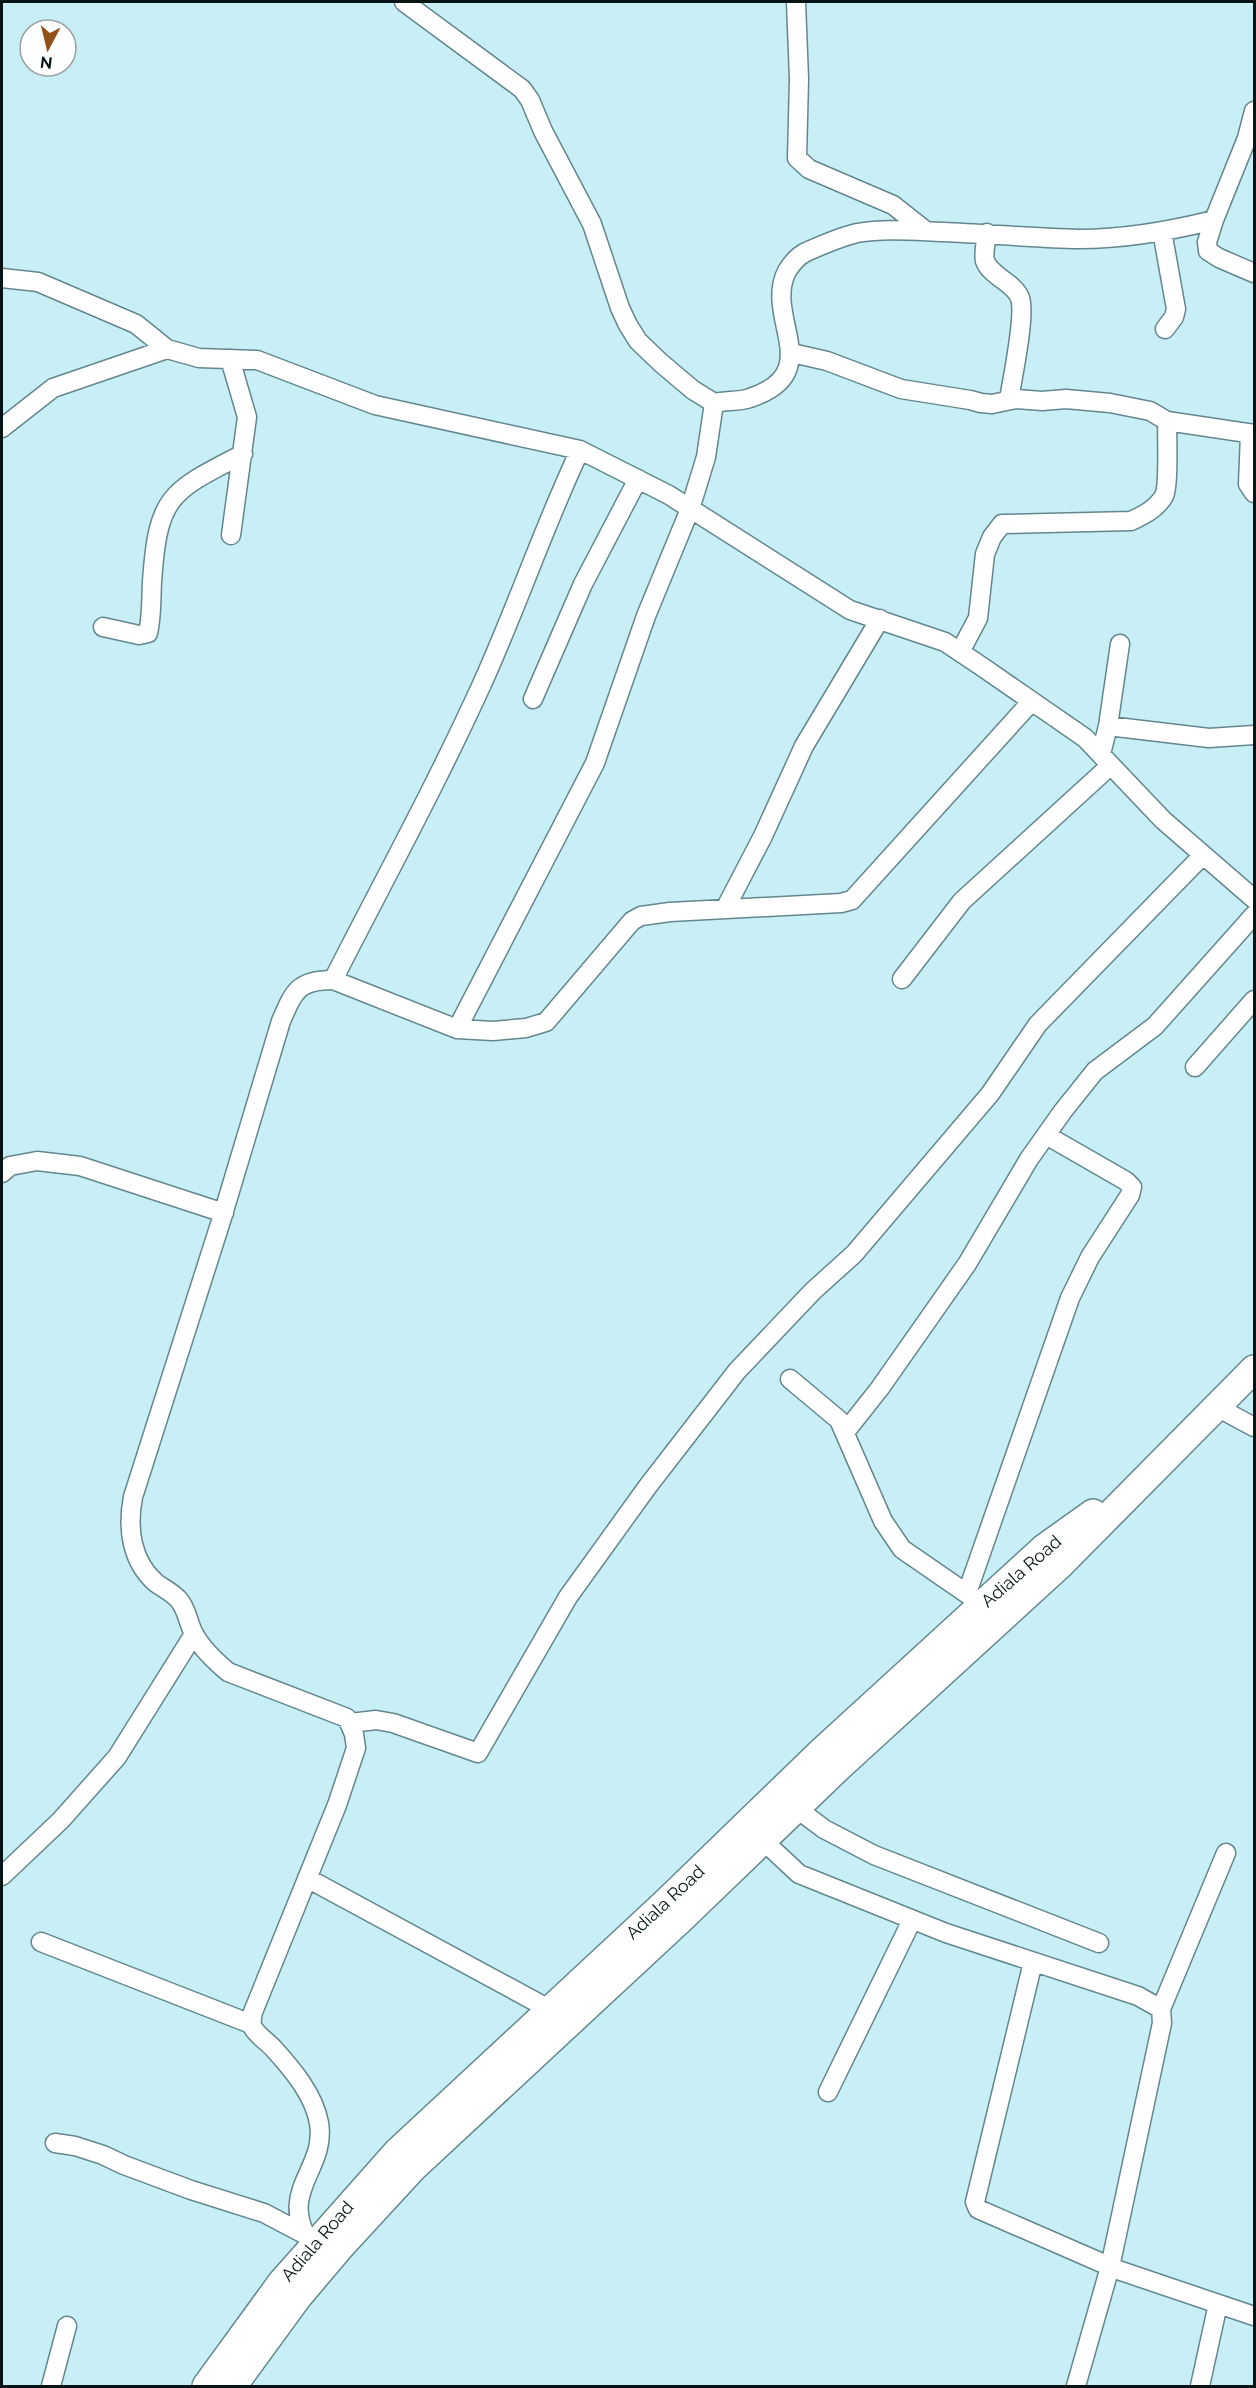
<svg xmlns="http://www.w3.org/2000/svg" width="1256" height="2388" viewBox="0 0 1256 2388" font-family="Raleway,sans-serif">
<style>
.lines{fill:none;stroke-linecap:round;stroke-linejoin:round}
.street-casing{stroke:#63878c;stroke-width:21}
.primary-casing{stroke:#63878c;stroke-width:30}
.street{stroke:#fff;stroke-width:18}
.primary{stroke:#fff;stroke-width:27}
.labels{text-anchor:middle;dominant-baseline:central;stroke-width:4.5;stroke-linejoin:round;paint-order:stroke}
.street-label{font-size:18px;fill:#061416;stroke:#fff}
</style>
<rect width="100%" height="100%" fill="#c8eff5"/>
<g class="lines">
<defs>
<path id="street" d="M404 2 522 89 530 100 543 131 592 224 620 308 628 325 638 341 661 363 693 390 714 403
M796 2 799 79 797 158 809 169 893 205 926 231
M1214 220 1207 242 1208 251 1219 258 1254 273
M1162 231 1176 309 1174 317 1165 329
M987 233C986 242 983 253 985 261 991 277 1014 282 1020 298 1026 316 1012 379 1009 400
M2 278 38 282 136 324 167 349
M792 353 827 361 901 389 970 400 981 403 992 404 1016 399 1042 401 1066 399 1110 403 1150 411 1167 421 1254 434
M230 359 247 417 231 535
M2 428 53 388 167 349 199 358 257 360 375 405 580 450 669 495 850 610 945 642 981 666 1085 738 1163 820 1254 899
M1250 434 1248 484 1254 493
M103 627 139 635 148 633C152 616 151 599 152 582 158 496 169 492 243 454
M960 652 978 618 985 554 992 537 1002 524 1131 521C1144 515 1156 509 1164 496 1169 486 1167 436 1167 421
M533 699 583 584 638 479
M1108 726 1209 738 1254 735
M1101 754 1108 726 1120 644
M725 909 763 836 804 746 880 619
M902 979 962 901 1111 765
M333 980C383 882 436 785 482 684 517 607 544 526 580 450
M457 1029 595 763 646 616 690 509 706 457 714 403C726 400 739 402 750 398 828 372 763 317 787 271 792 263 798 256 806 252 822 245 840 237 857 233 886 228 915 231 943 232 989 234 1034 238 1079 239 1125 239 1170 231 1214 220L1247 138 1254 111
M1195 1067 1254 1000
M2 1173 10 1166 37 1161 80 1166 224 1213
M790 1379 839 1420 883 1521 902 1549 976 1600
M1217 1407 1254 1427
M846 1431 880 1388 967 1264 1029 1159 1063 1111 1095 1071 1155 1026 1254 915
M967 1593 1070 1298 1090 1257 1130 1195 1132 1187 1126 1181 1046 1135
M350 1723 376 1720 393 1723 478 1753 568 1597 648 1486 737 1371 813 1291 854 1254 990 1094 1038 1024 1203 855
M796 1808 824 1829 874 1855 1099 1943
M756 1834 799 1874 946 1933 1138 1996 1161 2009 1162 2023 1110 2267 1076 2386
M2 1876 61 1820 117 1757 194 1634
M307 1878 549 2009
M41 1942 251 2024
M1033 1962 975 2202 978 2209 1118 2270 1254 2316
M1161 2009 1226 1853
M828 2092 912 1920
M55 2143 75 2146 103 2155 124 2165 191 2190 264 2213 304 2234
M312 2246C275 2191 327 2171 319 2123 314 2095 293 2070 274 2049 267 2041 257 2036 252 2026 251 2021 252 2017 253 2012L337 1805 356 1748 354 1734 347 1718 228 1672C215 1661 202 1649 194 1634 188 1623 187 1609 179 1600 173 1593 163 1588 156 1583 131 1561 127 1528 133 1497L221 1221 281 1021C294 991 298 980 333 980L457 1029 493 1031 526 1028 546 1022 632 921 641 916 670 912 841 903 852 900 1032 701
M51 2386 67 2326
M1200 2386 1218 2304"/>
<path id="primary" d="M206 2386 281 2283 397 2152 664 1904 822 1751 1044 1548 1093 1513
M233 2386 298 2297 342 2245 413 2168 680 1920 838 1768 1060 1565 1254 1369"/>
</defs>
<use href="#street" class="street-casing"/>
<use href="#primary" class="primary-casing"/>
<use href="#street" class="street"/>
<use href="#primary" class="primary"/>
</g>
<g class="labels">
<g class="street-label">
<text transform="translate(1021 1571) rotate(-41)">Adiala Road</text>
<text transform="translate(665 1902) rotate(-43)">Adiala Road</text>
<text transform="translate(317 2241) rotate(-49)">Adiala Road</text>
</g>
</g>
<rect width="1256" height="2388" fill="none" stroke="#061416" stroke-width="6"/>
<g transform="translate(48 48) rotate(187)"><circle r="28" fill="#ffffff" stroke="#9ba1a2" stroke-width="1.5"/>
<path d="M0-4.5L10 22L0 15L-10 22Z" fill="#905118"/>
<text y="-9" font-size="16" font-weight="bold" text-anchor="middle" fill="#061416">N</text>
</g>
</svg>
